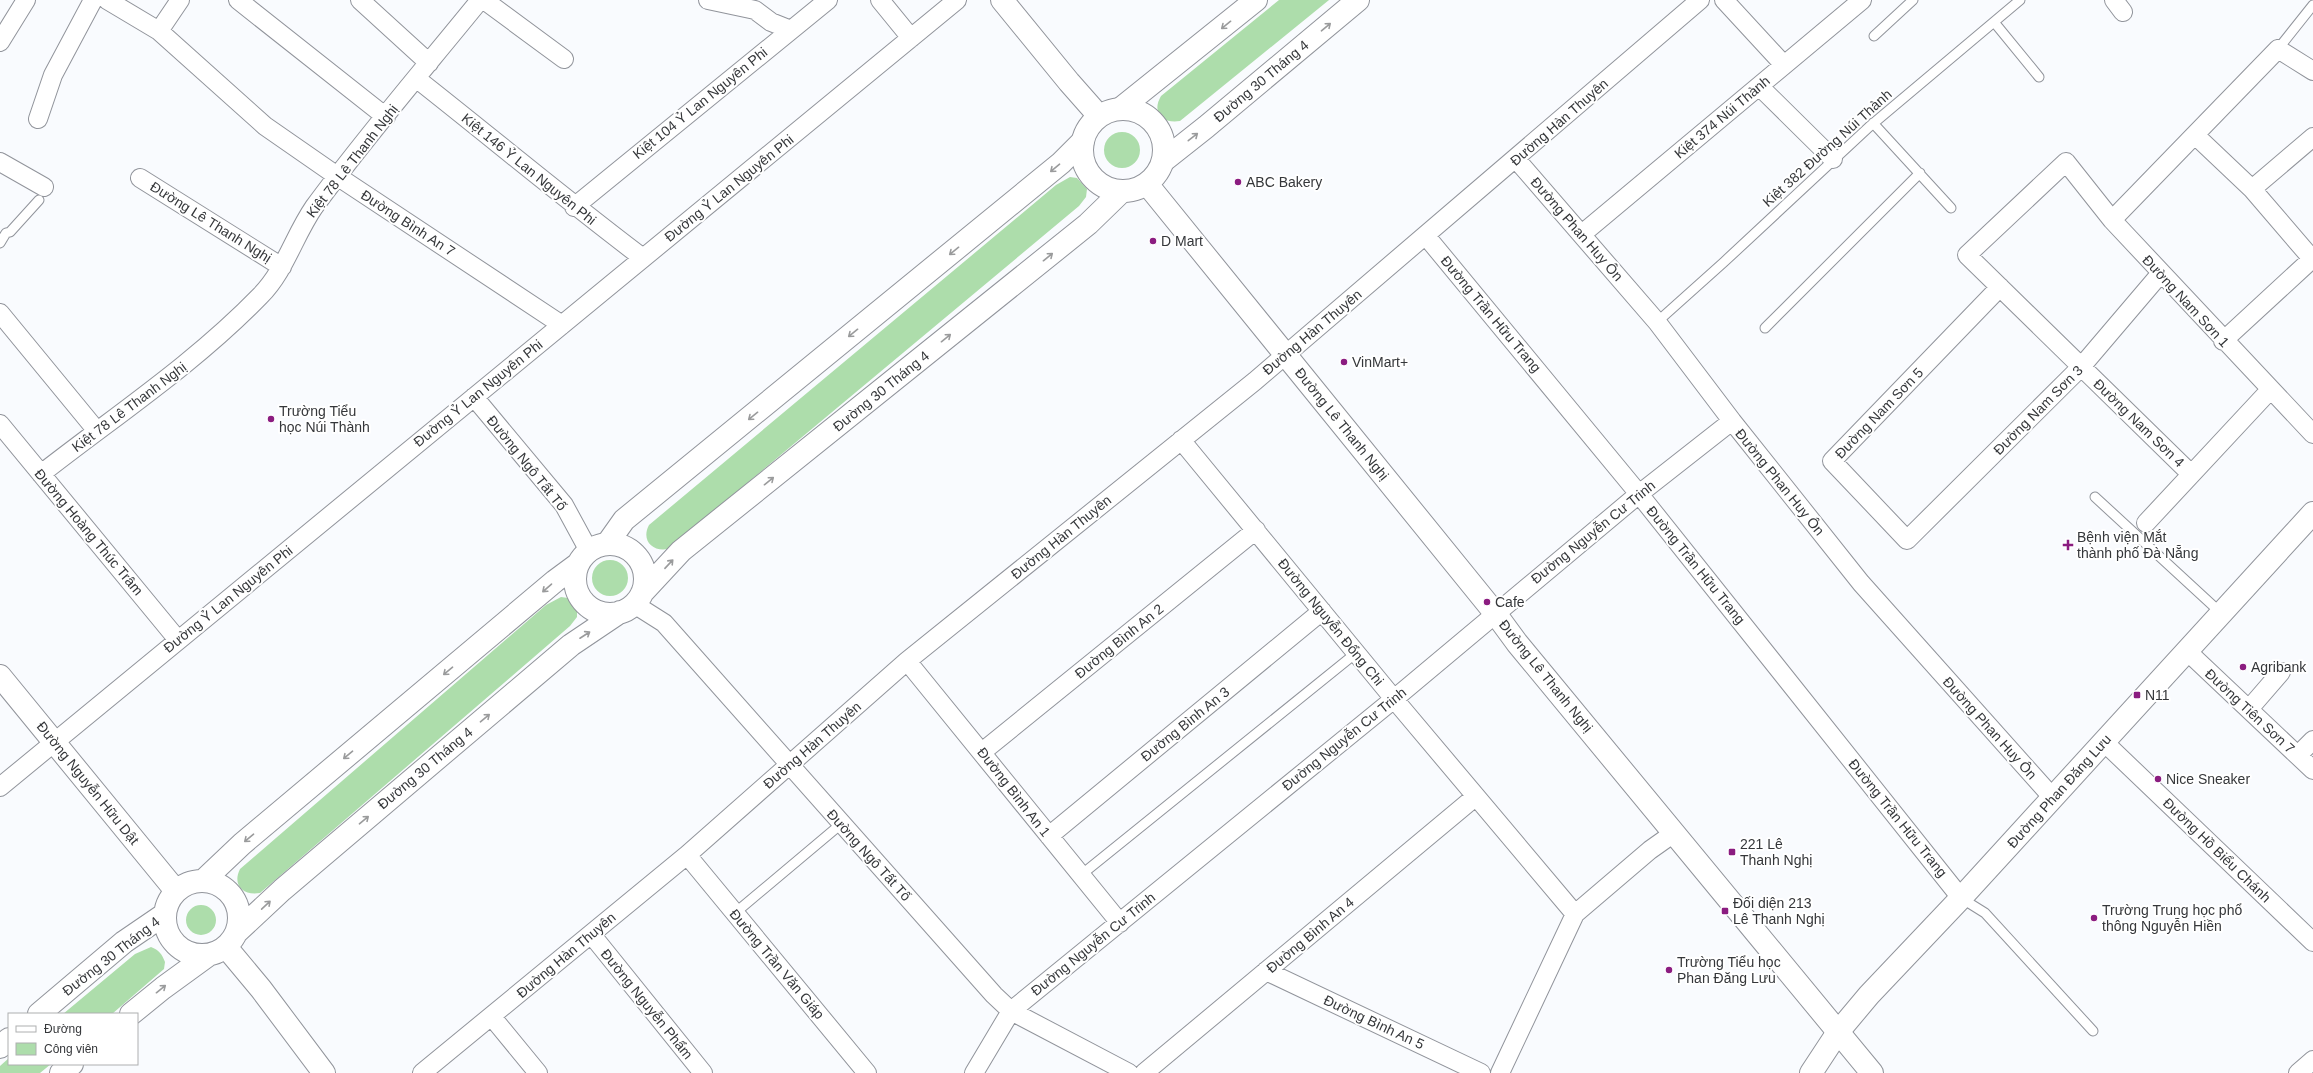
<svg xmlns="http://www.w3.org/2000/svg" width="2313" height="1073" viewBox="0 0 2313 1073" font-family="Helvetica,sans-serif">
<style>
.green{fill:#adddab}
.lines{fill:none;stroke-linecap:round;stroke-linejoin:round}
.service-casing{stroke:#91949b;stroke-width:11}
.minor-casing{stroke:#91949b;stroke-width:20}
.tertiary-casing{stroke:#91949b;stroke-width:24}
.secondary-casing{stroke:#91949b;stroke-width:24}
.service{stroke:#fff;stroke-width:9}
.minor{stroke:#fff;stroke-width:18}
.tertiary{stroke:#fff;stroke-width:22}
.secondary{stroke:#fff;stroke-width:22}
.oneway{stroke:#9a9b9c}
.poi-dot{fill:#8b1c80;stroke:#fff;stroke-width:1.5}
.labels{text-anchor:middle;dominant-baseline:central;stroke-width:4;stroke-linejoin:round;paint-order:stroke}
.street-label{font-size:14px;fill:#35373a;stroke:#fff}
.poi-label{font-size:14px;fill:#35373a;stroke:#fff;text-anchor:start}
</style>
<rect width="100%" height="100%" fill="#f9fbfe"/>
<path class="green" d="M1279 0H1329L1180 121C1163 124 1151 113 1161 96Z
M1104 150a18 18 0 1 1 36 0a18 18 0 1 1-36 0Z
M1070 177 1077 178 1087 189 1086 197 1079 206 668 549C652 552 641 540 649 525L1056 185Z
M592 578a18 18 0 1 1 36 0a18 18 0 1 1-36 0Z
M561 597 568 598 577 609V617L570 626 260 893C243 896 232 885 240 869L546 605Z
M186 920a15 15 0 1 1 30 0a15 15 0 1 1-30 0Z
M151 947C159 950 162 954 165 962L164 969 112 1014H63L135 954Z
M9 1058V1064H51L40 1073H0V1066Z"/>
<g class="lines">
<defs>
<path id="service" d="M1994 22 2039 77
M1874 36 1913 0
M2278 49 2313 5
M1873 123 1951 208
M0 243 6 233 10 232 39 200
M1657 322 1724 262 1869 127 2020 0
M1765 328 1920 173
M2095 497 2222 614
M1081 875 1356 653
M1961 898 1985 913 2093 1031
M735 913 841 824"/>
<path id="minor" d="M107 0 159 31 265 126 337 176 562 325
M238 0 386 117
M360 0 429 63
M484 0 564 59
M708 0 755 10 771 22 791 30
M880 0 911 38
M1724 0 1784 65
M2114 0 2123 12
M159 31 180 0
M0 42 26 0
M417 79C492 138 566 200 643 258
M1759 86 1833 159
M38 119 53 75 93 0
M2195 135 2252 189 2313 260
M1516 159 1657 322 1732 421 1861 583 2053 798
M0 162 44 187
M140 178 282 267
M2252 189 2313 137
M574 207 828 0
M2112 220 2278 49 2313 71
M1582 234 1862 0
M1426 236 1639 494 1961 898
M2000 287 1832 461 1907 540 2081 367 2161 273
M0 313 97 431
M2223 341 2312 259
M474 397 564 505 589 551
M0 424 178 640
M1181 440 1394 699 1575 914
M41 474C115 416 194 364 260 296 285 271 294 236 314 207 366 136 424 69 480 0
M2191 474 1967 255 2066 162 2112 220 2313 434
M2146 523 2270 390
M634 604 664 623 994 995 1011 1011 1129 1073
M2188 652 2313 770
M907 661 1120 923
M2249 709 2281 672
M2104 742 2313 942
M982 752 1256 530
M2298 755 2313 740
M0 787 957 0
M1049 836 1322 611
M687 855 867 1073
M591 934 703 1073
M1266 971 1481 1073
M492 1017 538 1073
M422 1073 687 855 907 661 1255 381 1700 0
M974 1073 1011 1011 1394 699 1639 494 1732 421
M1144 1073 1475 797
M1500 1073 1575 914 1650 850 1674 833
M2298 1073 2313 1060"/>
<path id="tertiary" d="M1120 109 1256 0
M1163 161 1206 127 1358 0
M607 544 624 520 1061 163 1083 141
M575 579a35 35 0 1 1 70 0a35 35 0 1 1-70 0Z
M642 593 681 551 1088 224 1122 191
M0 676 176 891
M204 880 242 844 555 581 578 564
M165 918a37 37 0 1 1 74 0a37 37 0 1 1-74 0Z
M237 932 282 890 571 645 620 612
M226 947 261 989 324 1073
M39 1014 124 942 165 914
M131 1014 163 988 207 956
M0 1047 9 1039
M61 1073 72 1064
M1811 1073 1838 1032 1869 995 1961 898 2313 513"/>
<path id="secondary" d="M1002 0 1069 82 1099 116
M1082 150a41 41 0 1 1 82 0a41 41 0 1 1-82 0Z
M1147 184 1495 613 1517 643 1872 1073"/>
</defs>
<use href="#service" class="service-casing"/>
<use href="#minor" class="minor-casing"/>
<use href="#tertiary" class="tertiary-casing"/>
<use href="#secondary" class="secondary-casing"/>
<use href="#service" class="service"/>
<use href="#minor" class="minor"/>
<use href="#tertiary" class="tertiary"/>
<use href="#secondary" class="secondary"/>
</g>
<defs><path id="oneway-shaft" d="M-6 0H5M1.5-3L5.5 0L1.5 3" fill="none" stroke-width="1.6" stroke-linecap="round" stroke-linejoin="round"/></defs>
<g class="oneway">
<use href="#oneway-shaft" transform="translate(1226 25) rotate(141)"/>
<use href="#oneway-shaft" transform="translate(1326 27) rotate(-40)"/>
<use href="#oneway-shaft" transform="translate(1193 137) rotate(-38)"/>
<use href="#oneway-shaft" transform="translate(1055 168) rotate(140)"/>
<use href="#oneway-shaft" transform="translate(954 251) rotate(141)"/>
<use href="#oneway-shaft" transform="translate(1048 257) rotate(-39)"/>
<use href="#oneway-shaft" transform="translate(853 333) rotate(141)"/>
<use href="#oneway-shaft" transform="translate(946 338) rotate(-39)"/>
<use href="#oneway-shaft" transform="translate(753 416) rotate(141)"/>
<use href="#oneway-shaft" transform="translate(769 481) rotate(-39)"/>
<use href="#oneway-shaft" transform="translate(669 564) rotate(-47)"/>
<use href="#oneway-shaft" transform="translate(547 588) rotate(139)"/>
<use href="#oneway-shaft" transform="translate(585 635) rotate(-33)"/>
<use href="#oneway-shaft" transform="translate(448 671) rotate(140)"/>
<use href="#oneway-shaft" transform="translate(485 718) rotate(-40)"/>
<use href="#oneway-shaft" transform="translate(348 755) rotate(140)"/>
<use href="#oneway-shaft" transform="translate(364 820) rotate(-40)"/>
<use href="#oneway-shaft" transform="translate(249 838) rotate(140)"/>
<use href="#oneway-shaft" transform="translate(266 905) rotate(-43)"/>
<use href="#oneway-shaft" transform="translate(161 989) rotate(-39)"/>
</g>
<g class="poi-dot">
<circle cx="1238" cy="182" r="4"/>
<circle cx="1153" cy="241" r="4"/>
<circle cx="1344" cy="362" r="4"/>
<circle cx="271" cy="419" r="4"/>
<path d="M2066 539h4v4h4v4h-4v4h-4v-4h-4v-4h4z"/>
<circle cx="1487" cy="602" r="4"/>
<circle cx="2243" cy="667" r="4"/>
<rect x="2133" y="691" width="8" height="8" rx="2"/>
<circle cx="2158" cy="779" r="4"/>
<rect x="1728" y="848" width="8" height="8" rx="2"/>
<rect x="1721" y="907" width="8" height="8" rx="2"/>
<circle cx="2094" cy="918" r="4"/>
<circle cx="1669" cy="970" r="4"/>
</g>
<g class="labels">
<g class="street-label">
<text transform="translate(1261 81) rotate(-40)">Đường 30 Tháng 4</text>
<text transform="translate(700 103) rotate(-39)">Kiệt 104 Ỷ Lan Nguyên Phi</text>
<text transform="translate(1722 117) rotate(-40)">Kiệt 374 Núi Thành</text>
<text transform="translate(1559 122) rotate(-41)">Đường Hàn Thuyên</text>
<text transform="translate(1827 148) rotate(-42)">Kiệt 382 Đường Núi Thành</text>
<text transform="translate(352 161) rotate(-52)">Kiệt 78 Lê Thanh Nghị</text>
<text transform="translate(529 169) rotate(39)">Kiệt 146 Ỷ Lan Nguyên Phi</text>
<text transform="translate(729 188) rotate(-39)">Đường Ỷ Lan Nguyên Phi</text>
<text transform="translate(211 222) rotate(32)">Đường Lê Thanh Nghị</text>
<text transform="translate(408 223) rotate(33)">Đường Bình An 7</text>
<text transform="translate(1577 229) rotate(49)">Đường Phan Huy Ôn</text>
<text transform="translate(2186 301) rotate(47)">Đường Nam Sơn 1</text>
<text transform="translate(1491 314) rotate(50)">Đường Trần Hữu Trang</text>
<text transform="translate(1312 332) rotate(-40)">Đường Hàn Thuyên</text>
<text transform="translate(881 391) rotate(-39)">Đường 30 Tháng 4</text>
<text transform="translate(478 393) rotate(-39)">Đường Ỷ Lan Nguyên Phi</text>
<text transform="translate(129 407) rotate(-37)">Kiệt 78 Lê Thanh Nghị</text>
<text transform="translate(2038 410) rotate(-45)">Đường Nam Sơn 3</text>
<text transform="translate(1879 413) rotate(-46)">Đường Nam Sơn 5</text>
<text transform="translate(2139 423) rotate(44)">Đường Nam Sơn 4</text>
<text transform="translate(1342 424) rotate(51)">Đường Lê Thanh Nghị</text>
<text transform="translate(527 463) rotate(51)">Đường Ngô Tất Tố</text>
<text transform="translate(1780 482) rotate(51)">Đường Phan Huy Ôn</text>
<text transform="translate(89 532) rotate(50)">Đường Hoàng Thúc Trâm</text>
<text transform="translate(1593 532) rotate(-39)">Đường Nguyễn Cư Trinh</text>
<text transform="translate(1061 537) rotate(-39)">Đường Hàn Thuyên</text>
<text transform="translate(1696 565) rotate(51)">Đường Trần Hữu Trang</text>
<text transform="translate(228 599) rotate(-39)">Đường Ỷ Lan Nguyên Phi</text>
<text transform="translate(1331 622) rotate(51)">Đường Nguyễn Đổng Chi</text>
<text transform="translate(1119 641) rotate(-39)">Đường Bình An 2</text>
<text transform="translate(1546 676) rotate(51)">Đường Lê Thanh Nghị</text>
<text transform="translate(2250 711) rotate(43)">Đường Tiên Sơn 7</text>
<text transform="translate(1185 724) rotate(-39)">Đường Bình An 3</text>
<text transform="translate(1990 728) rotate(48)">Đường Phan Huy Ôn</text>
<text transform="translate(1344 739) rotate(-39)">Đường Nguyễn Cư Trinh</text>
<text transform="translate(812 745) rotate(-41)">Đường Hàn Thuyên</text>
<text transform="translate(425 768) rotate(-40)">Đường 30 Tháng 4</text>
<text transform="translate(88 783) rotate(51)">Đường Nguyễn Hữu Dật</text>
<text transform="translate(2059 791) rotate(-48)">Đường Phan Đăng Lưu</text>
<text transform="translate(1014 792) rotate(52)">Đường Bình An 1</text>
<text transform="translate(1898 818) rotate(51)">Đường Trần Hữu Trang</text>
<text transform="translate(2217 850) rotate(44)">Đường Hồ Biểu Chánh</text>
<text transform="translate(869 855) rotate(48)">Đường Ngô Tất Tố</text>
<text transform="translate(1310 935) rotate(-40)">Đường Bình An 4</text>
<text transform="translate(1093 944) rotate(-39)">Đường Nguyễn Cư Trinh</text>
<text transform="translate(566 955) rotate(-40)">Đường Hàn Thuyên</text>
<text transform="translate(111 956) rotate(-38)">Đường 30 Tháng 4</text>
<text transform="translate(777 964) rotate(50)">Đường Trần Văn Giáp</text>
<text transform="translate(647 1004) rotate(51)">Đường Nguyễn Phẩm</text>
<text transform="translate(1374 1022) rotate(25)">Đường Bình An 5</text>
</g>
<g class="poi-label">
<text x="1246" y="182">ABC Bakery</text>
<text x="1161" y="241">D Mart</text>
<text x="1352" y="362">VinMart+</text>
<text x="279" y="411">Trường Tiểu<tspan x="279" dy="16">học Núi Thành</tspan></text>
<text x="2077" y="537">Bệnh viện Mắt<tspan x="2077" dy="16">thành phố Đà Nẵng</tspan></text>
<text x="1495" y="602">Cafe</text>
<text x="2251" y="667">Agribank</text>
<text x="2145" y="695">N11</text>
<text x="2166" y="779">Nice Sneaker</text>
<text x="1740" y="844">221 Lê<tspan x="1740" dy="16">Thanh Nghị</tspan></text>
<text x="1733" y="903">Đối diện 213<tspan x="1733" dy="16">Lê Thanh Nghị</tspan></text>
<text x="2102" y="910">Trường Trung học phổ<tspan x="2102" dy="16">thông Nguyễn Hiền</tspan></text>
<text x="1677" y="962">Trường Tiểu học<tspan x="1677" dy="16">Phan Đăng Lưu</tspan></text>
</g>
</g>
<rect x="8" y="1013" width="130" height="52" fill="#ffffff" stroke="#aeafb0"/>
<rect x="16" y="1026" width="20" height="6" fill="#ffffff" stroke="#aeafb0"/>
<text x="44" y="1033" font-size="12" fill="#35373a">Đường</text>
<rect x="16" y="1043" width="20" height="12" fill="#adddab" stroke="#aeafb0"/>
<text x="44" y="1053" font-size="12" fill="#35373a">Công viên</text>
</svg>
